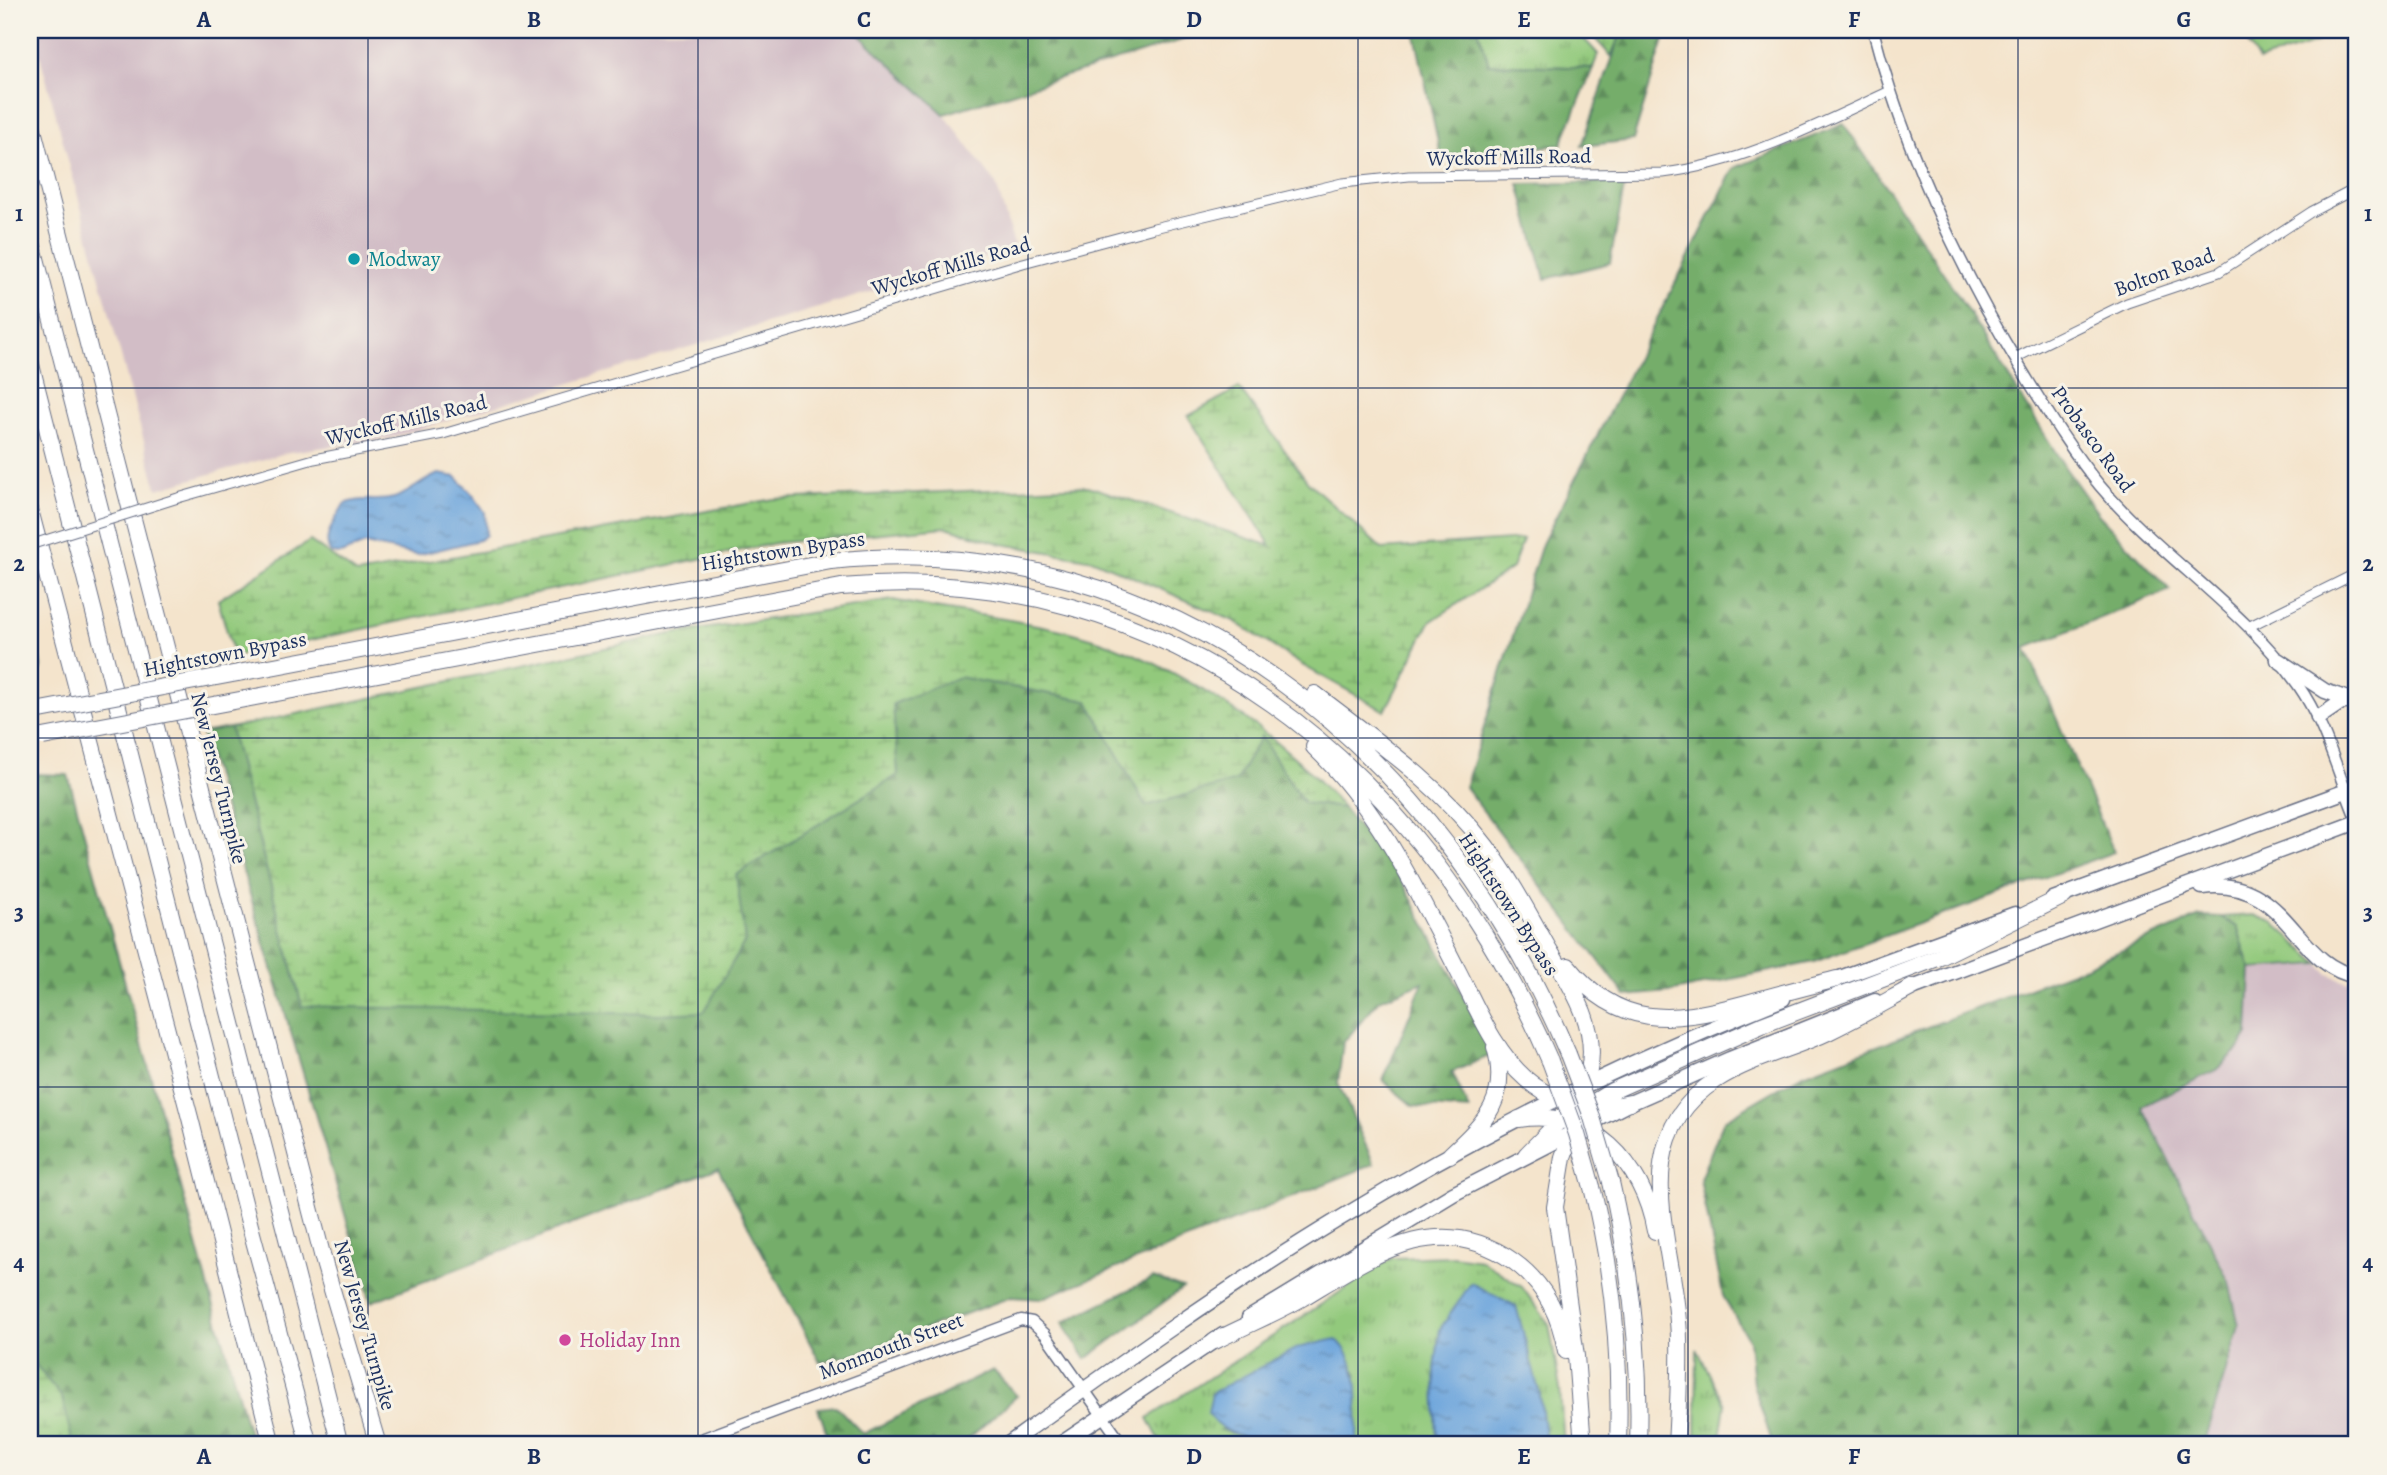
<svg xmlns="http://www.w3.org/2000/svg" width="2387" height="1475" viewBox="0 0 2387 1475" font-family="Alegreya,serif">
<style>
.industrial{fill:#d2bdc6}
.grass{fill:url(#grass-tufts);stroke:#567c6c;stroke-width:2}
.forest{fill:url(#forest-firs);stroke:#486e64;stroke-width:2}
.wetland{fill:url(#wetland-marsh);stroke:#567c6c;stroke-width:2}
.water{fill:url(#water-ripples);stroke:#446a9d;stroke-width:2}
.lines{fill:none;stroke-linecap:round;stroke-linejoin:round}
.minor-casing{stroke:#676e84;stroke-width:11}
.tertiary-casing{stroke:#676e84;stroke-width:13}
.primary-casing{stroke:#676e84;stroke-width:17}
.trunk-casing{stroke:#676e84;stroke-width:17}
.motorway-casing{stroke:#676e84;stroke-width:18}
.minor{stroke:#fff;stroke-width:9}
.tertiary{stroke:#fff;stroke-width:10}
.primary{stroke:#fff;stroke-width:14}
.trunk{stroke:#fff;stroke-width:14}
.motorway{stroke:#fff;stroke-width:16}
.minor-bridge-casing{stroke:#676e84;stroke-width:11;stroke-linecap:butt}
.motorway-bridge-casing{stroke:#676e84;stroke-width:18;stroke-linecap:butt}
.minor-bridge{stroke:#fff;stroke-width:9}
.motorway-bridge{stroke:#fff;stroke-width:16}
.grid{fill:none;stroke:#1b2f5e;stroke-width:2;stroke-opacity:0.55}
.culture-dot{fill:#0f9aa8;stroke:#f7f3e8;stroke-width:2.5}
.hotel-dot{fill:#d1479c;stroke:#f7f3e8;stroke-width:2.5}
.labels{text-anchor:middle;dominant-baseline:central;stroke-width:6;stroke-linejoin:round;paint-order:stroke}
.street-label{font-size:21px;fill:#1b2f5e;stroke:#f7f3e8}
.culture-label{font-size:21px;fill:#0d838f;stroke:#f7f3e8;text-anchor:start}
.hotel-label{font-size:21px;fill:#b23c85;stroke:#f7f3e8;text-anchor:start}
.neatline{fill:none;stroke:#1b2f5e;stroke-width:2.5}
.grid-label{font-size:23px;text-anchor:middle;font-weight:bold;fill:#1b2f5e}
</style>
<defs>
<pattern id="grass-tufts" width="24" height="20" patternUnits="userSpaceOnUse" patternTransform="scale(1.75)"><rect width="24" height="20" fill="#92c97b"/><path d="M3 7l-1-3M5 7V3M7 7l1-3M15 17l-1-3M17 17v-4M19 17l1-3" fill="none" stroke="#76a468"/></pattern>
<pattern id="forest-firs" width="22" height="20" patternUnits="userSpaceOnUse" patternTransform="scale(1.75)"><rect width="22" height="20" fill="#75ad6b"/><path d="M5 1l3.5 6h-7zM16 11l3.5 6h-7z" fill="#5f8d5b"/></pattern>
<pattern id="wetland-marsh" width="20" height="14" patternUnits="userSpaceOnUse" patternTransform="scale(1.75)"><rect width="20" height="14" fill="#92c97b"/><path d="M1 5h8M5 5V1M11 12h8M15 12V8" fill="none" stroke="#76a468"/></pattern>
<pattern id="water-ripples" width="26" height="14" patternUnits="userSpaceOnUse" patternTransform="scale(1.75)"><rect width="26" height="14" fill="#6da5dc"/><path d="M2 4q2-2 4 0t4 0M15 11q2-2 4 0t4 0" fill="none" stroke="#5987b6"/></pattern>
</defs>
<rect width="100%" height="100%" fill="#f7f3e8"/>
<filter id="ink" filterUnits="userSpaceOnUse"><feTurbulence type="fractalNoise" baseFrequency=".0143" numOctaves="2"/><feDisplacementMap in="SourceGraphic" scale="14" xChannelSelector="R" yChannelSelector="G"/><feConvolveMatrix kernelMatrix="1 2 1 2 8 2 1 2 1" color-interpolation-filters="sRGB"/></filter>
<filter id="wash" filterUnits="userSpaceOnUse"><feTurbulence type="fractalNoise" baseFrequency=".00686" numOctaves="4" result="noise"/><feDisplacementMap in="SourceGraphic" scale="28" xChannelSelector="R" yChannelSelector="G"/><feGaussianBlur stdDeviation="1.57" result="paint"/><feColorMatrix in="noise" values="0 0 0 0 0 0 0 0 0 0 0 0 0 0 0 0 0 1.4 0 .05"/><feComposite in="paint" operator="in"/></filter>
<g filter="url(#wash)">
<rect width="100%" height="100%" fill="#f4e4cc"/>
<path class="industrial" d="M33 30H854L944 114 996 184 1015 248 390 438 289 452 157 489Z
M2319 964 2328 974 2357 985V1445H2204L2239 1326 2142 1106 2216 1070 2248 1034 2251 969Z"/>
<path class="grass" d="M1478 30H1576L1598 54 1593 68 1489 64Z
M1587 30H1622L1611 56Z
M2239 30H2357L2259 61Z
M2254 915 2273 922 2319 964 2251 969 2237 927 2221 917Z
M1453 1256 1481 1260 1522 1287 1549 1324 1560 1389 1564 1445H1546L1542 1419 1453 1312 1440 1329 1435 1370 1437 1445H1357L1356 1371 1220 1430 1248 1437 1260 1445H1162L1148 1418 1392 1258Z
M1697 1349 1725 1405 1719 1445H1696Z"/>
<path class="forest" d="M854 30H1214L944 114Z
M1414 30H1478L1489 64 1593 68 1561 145 1441 156Z
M1622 30H1667L1633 140 1582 146Z
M1844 124 1956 292 2066 469 2099 515 2170 590 2026 648 2114 852 1814 962 1669 992 1626 996 1465 787 1542 544 1734 168Z
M1625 182 1610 263 1545 279 1519 184Z
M30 617 42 667 30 687Z
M959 677 1088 701 1146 806 1261 736 1303 802 1343 808 1401 879 1494 1054 1452 1072 1469 1110 1413 1106 1383 1081 1423 982 1379 1000 1343 1043 1338 1083 1374 1164 1040 1299 1011 1297 860 1353 820 1362 718 1168 371 1302 202 733 230 728 302 1006 744 941 736 875 898 775 892 704Z
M30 774 68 775 252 1445 73 1444 62 1398 30 1358Z
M2200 916 2221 917 2237 927 2251 969 2248 1034 2238 1050 2216 1070 2142 1106 2229 1282 2239 1326 2204 1445H1773L1753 1384 1749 1341 1723 1296 1700 1179 1724 1120 1801 1075 2077 970Z
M1153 1278 1183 1288 1086 1359 1062 1323Z
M993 1370 1017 1396 961 1445H831L818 1408 836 1406 863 1434Z"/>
<path class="wetland" d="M1239 388 1308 482 1382 549 1523 539 1512 568 1430 622 1385 711 1302 665 1234 621 1094 560 1002 544 946 527 776 543 234 656 218 600 310 541 357 574 774 499 1088 486 1271 546 1188 416Z
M893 600C948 612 1003 617 1057 629 1158 650 1278 729 1343 808L1304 803 1261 736 1236 781 1146 806 1088 701 959 677 893 704 898 775 736 875 745 941 704 1012 659 1014 302 1006 230 728 671 634Z
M30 1358 62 1398 73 1444 93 1445H30Z"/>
<path class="water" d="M439 474 456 477 473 495 485 512 486 535 479 540 417 555 365 544 341 554 331 553C320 538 337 518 344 504 366 496 375 503 394 498 409 494 423 479 439 474Z
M1471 1283 1516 1306 1540 1395 1546 1445H1437L1435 1370 1440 1329Z
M1336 1339C1365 1364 1356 1410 1357 1445H1260C1237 1430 1226 1438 1208 1413L1212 1393 1297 1348Z"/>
</g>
<g filter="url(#ink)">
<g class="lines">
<defs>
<path id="minor" d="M2015 358 2127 303 2219 272 2311 212 2357 188
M178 498 314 459 443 434 1023 263 1154 228 1342 183 1409 176 1663 173C1745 163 1816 125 1890 91
M2248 627 2357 573"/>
<path id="tertiary" d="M1873 30C1905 153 1957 264 2023 372 2047 411 2071 451 2100 486 2160 557 2244 608 2298 685 2326 725 2338 775 2357 820
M685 1445 1021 1320 1032 1322 1045 1334 1123 1445"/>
<path id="primary" d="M1249 1318 1453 1194 1624 1106
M1007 1445C1115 1367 1225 1288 1339 1219 1480 1133 1629 1060 1783 999
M1059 1445 1223 1335"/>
<path id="trunk" d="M2278 660 2325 691 2357 702
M2318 718 2340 703 2351 701
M2202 887C2289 876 2294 967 2357 976
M2053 899 2357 787
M1837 979 2015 914
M1904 991 2357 822
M1630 1103 1730 1059 1875 1001"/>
<path id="motorway" d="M30 118 325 1266 378 1445
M30 235 340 1445
M30 361 250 1226 309 1445
M30 510 190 1118 272 1445
M238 673 831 561C1172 525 1441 753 1568 1054
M1315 694C1376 741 1439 784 1486 846 1510 878 1528 912 1547 946 1569 983 1599 1024 1589 1070 1582 1103 1549 1131 1526 1155
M245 699 841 587C1169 557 1426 770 1550 1061
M1314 747C1378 808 1418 893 1458 971 1477 1008 1494 1051 1526 1079 1556 1105 1592 1112 1630 1103
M1568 966C1619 1029 1672 1023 1743 1004 1774 995 1806 987 1837 979
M1519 1119C1592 1108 1643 1163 1655 1231
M1450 1155C1485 1122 1510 1099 1495 1047
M1611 1182C1631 1269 1641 1356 1638 1445
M1592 1187C1613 1271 1621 1358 1618 1445
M1215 1341C1244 1326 1274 1314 1302 1298 1369 1258 1436 1207 1513 1261 1544 1283 1560 1315 1566 1351
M1583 1445 1576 1356 1555 1207 1563 1157 1575 1124 1586 1107 1612 1091 1762 1025 1940 957 2064 896
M1676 1445C1678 1410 1680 1374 1679 1339 1678 1248 1620 1143 1716 1080 1750 1058 1792 1049 1828 1032 1857 1018 1885 1002 1913 987"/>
</defs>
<use href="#minor" class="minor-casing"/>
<use href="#tertiary" class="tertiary-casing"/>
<use href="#primary" class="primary-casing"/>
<use href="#trunk" class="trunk-casing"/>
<use href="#motorway" class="motorway-casing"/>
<use href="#minor" class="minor"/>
<use href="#tertiary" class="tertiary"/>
<use href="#primary" class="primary"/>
<use href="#trunk" class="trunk"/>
<use href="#motorway" class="motorway"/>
<defs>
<path id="minor-bridge" d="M30 545 178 498"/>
<path id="motorway-bridge" d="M35 711 238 673
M43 737 245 699
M1568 1054 1591 1114 1611 1182
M1550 1061 1577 1134 1592 1187"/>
</defs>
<use href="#minor-bridge" class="minor-bridge-casing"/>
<use href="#motorway-bridge" class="motorway-bridge-casing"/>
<use href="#minor-bridge" class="minor-bridge"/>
<use href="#motorway-bridge" class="motorway-bridge"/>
</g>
</g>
<path class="grid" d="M368 30V1445M698 30V1445M1028 30V1445M1358 30V1445M1688 30V1445M2018 30V1445M30 388H2357M30 738H2357M30 1087H2357"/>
<circle class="culture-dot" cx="354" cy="259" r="7"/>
<circle class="hotel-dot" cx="565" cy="1340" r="7"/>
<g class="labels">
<g class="street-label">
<text transform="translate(1509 157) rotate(-1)">Wyckoff Mills Road</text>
<text transform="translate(951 266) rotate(-16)">Wyckoff Mills Road</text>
<text transform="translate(2164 272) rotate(-20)">Bolton Road</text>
<text transform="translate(406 420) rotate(-13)">Wyckoff Mills Road</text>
<text transform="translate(2093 439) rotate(54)">Probasco Road</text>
<text transform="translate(783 551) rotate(-9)">Hightstown Bypass</text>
<text transform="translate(225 654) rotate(-11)">Hightstown Bypass</text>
<text transform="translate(219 778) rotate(76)">New Jersey Turnpike</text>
<text transform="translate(1509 904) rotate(57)">Hightstown Bypass</text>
<text transform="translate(365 1325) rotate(74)">New Jersey Turnpike</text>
<text transform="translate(891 1346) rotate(-21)">Monmouth Street</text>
</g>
<g class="culture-label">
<text x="368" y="259">Modway</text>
</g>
<g class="hotel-label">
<text x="579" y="1340">Holiday Inn</text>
</g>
</g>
<rect width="2387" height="1475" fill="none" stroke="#f7f3e8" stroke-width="77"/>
<rect x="38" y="38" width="2310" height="1398" class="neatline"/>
<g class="grid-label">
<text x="204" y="27">A</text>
<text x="534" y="27">B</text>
<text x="864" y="27">C</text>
<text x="1194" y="27">D</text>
<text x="1524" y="27">E</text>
<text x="1854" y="27">F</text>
<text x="2184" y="27">G</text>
<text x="19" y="221">1</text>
<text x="2368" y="221">1</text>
<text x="19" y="571">2</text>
<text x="2368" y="571">2</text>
<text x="19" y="920">3</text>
<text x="2368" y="920">3</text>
<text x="19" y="1270">4</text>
<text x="2368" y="1270">4</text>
<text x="204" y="1464">A</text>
<text x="534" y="1464">B</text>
<text x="864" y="1464">C</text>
<text x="1194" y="1464">D</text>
<text x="1524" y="1464">E</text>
<text x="1854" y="1464">F</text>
<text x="2184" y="1464">G</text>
</g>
</svg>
